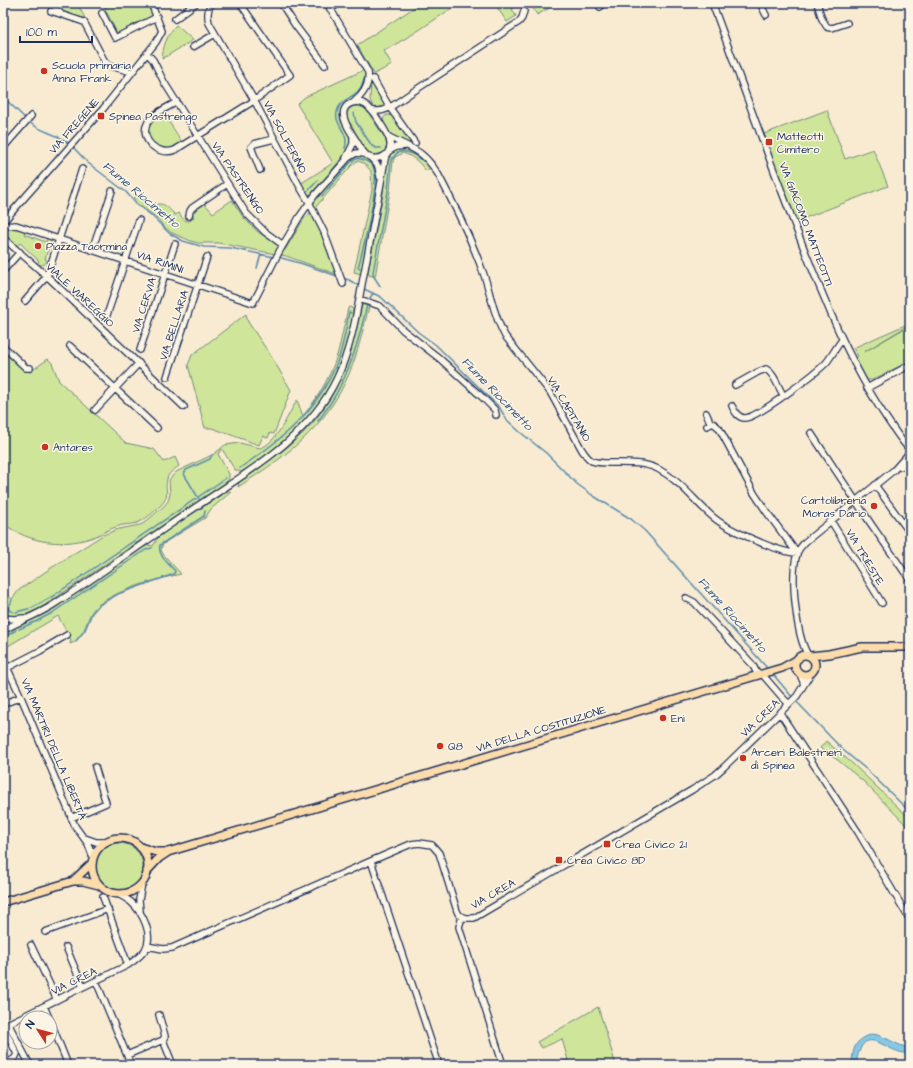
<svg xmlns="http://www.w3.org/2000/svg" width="913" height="1068" viewBox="0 0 913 1068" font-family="'Architects Daughter',sans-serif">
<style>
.green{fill:#cee59a;stroke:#748a7c}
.water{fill:#85c8e6;stroke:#5b8bb0}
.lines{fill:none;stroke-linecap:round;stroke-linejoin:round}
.stream{stroke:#5b8bb0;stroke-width:1.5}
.minor-casing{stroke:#1b2f5e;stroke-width:8}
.major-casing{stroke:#1b2f5e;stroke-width:10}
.minor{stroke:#fcf5e5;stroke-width:5.5}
.major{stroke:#fddcac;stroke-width:7}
.poi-dot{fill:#c8321e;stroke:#fcf5e5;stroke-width:1.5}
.labels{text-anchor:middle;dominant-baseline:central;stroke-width:3;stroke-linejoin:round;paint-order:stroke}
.poi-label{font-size:11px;fill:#1b2f5e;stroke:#fcf5e5;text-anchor:start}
.street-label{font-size:11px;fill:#1b2f5e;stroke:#fcf5e5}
.water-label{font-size:12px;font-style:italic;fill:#365580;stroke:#fcf5e5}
</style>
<rect width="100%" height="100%" fill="#f8ebd1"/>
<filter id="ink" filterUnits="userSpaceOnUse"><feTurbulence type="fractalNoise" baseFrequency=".025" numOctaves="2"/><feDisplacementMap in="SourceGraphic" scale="8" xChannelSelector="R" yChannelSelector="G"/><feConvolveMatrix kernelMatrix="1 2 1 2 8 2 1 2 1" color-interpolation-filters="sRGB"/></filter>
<g filter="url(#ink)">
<path class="green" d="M57 3H77L86 20C73 16 63 15 57 3Z
M106 3H147L153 16 118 35 105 9Z
M421 3H460L413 34 384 51 392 65 374 74 357 45Z
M494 3H521L512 9 516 16 507 22Z
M528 3H558L537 15 531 5Z
M176 25 193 40 162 59C163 46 167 35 176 25Z
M364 70C368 79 364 92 356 98 350 103 343 103 340 111 337 124 349 129 351 140 352 150 319 184 311 194L307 195 300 184 333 163 297 104 305 97Z
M371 81 384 102V105L381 109H374L370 100Z
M354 106H360L365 108 385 138 387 146C385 150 383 154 378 155 366 158 356 132 351 124L349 123C346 116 346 110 354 106Z
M827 110 845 159 873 149 888 186 797 221 786 199 764 134Z
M164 114 182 142C178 144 172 149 168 149 155 150 144 135 151 123 154 119 160 116 164 114Z
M386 115H392L415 146C402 140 383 136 383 119Z
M398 148C413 148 421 157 431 167L426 171C419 162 414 157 403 153L395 157 393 161 390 191 375 277 369 275 368 273 383 194 386 163 391 153Z
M356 156C376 155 377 173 377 188L361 274 354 272 372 190 371 171 364 163 357 161 352 165 314 209 313 205C317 194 346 162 356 156Z
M133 197 138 198 148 205C164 203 164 203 175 215L179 213C182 217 184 222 190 221L194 217 191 213 205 204 213 213 232 200 243 217 258 232 285 250 305 217 308 216 311 211 321 227 336 274 286 256 218 243H198L191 241 172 233 164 227 157 218 136 203Z
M10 227H14L25 230 24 234 46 242 47 238 50 239 52 242V247L49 246 45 259 47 260C46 265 42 266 37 264L39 261 20 243 17 246 7 237V230Z
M362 305H366L369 307C363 329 358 353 349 374 326 428 285 457 238 487L239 482C262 465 287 450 307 429 340 395 353 350 362 305Z
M350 307 353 309V312C350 331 346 350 338 368 319 413 282 447 241 472L235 470 222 449 218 454 229 474V479L226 482 42 607C32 612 13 622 3 613V606L9 597 12 599 19 590 51 568 103 535 119 529 140 525 144 523 164 506 168 501 170 494 169 480 176 472 214 454 225 445 240 443 260 448C276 444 289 413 297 400L303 416C320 395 334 371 340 344 343 332 345 320 348 308Z
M246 314 248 322 271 356 291 390 274 434 270 433 268 438 263 436 259 445 212 428H205L188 365 192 355Z
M905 325 907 326 864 352 907 327 910 333V361L872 380H867L855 358 858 356 853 348Z
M3 350 25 371 30 372 48 359 52 363 59 381 126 443 154 449 164 462 175 457 179 466C175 469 168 473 167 479 164 489 171 495 161 505 155 511 145 520 137 523 130 525 122 524 116 527 109 529 103 533 96 536 66 548 29 544 3 523Z
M227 491 231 492 211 509 205 518 167 541 162 546 161 550 163 554 181 574C157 579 116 590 97 606 84 616 88 638 70 644L71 640 58 616 3 649V637L9 631 54 608 144 547 149 545 153 546 159 536Z
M826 741 853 764 904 813 910 819V829L864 782 839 761 820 748Z
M95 867a24 24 0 1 1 48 0a24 24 0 1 1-48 0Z
M598 1007 616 1065H547L568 1060 562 1039 542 1048 537 1042Z"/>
<path class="water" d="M872 1034C885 1035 896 1046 910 1048V1053C888 1057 863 1016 856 1065H852C853 1047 854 1041 872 1034Z"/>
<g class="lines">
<path class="stream" d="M3 97 26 119
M354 113 356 122 372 146 376 148H381
M29 122C42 133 58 133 69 144
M72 146 88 163 126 192 136 204 151 215 169 233 183 241 204 247 230 248 274 257
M345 148C350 131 334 126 337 112 341 95 360 100 364 79
M309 190 318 180
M322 196 350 163 356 159C362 158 372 163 374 169 380 186 363 248 358 268H360
M278 257 303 264 337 276
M257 268 261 254
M343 278 349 280 359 286
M380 286 373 275V272L388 191 391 160 397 153C406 149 416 155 423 161
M362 288 381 297 418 332 436 345 499 407 507 420 520 432 546 453 577 484 592 495 631 519 645 531 768 669
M370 298 373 293
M318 421C347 384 357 348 367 305
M240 468C281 440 316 413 336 365 343 349 346 330 349 312L351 313
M199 499 184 474 186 470 210 459 212 455
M12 600 8 609 9 610 13 612
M16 612 32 608 53 596 226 478
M19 629 37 621 52 613 147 549 152 548
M3 642 6 636 16 630
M75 642 85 630 92 613 99 605 118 594 174 574 175 571C169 564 157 555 160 545L204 516 205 511
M772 673 793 698
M796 701 843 750 867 770 910 812"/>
<defs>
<path id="minor" d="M53 3 57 10 61 14
M212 3C207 9 207 15 209 23L254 100 300 187 309 202 324 232 343 284
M281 3 295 25 325 65
M327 3 368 72C370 85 364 94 354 102
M598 3 600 7
M712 3C749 101 782 199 823 295 841 339 860 379 887 419 894 429 901 441 910 450
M760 3 766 15
M817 3 822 19 827 27 832 28 847 23
M330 9 340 3
M51 11 84 22 104 60 110 66 132 72
M102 13 115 38 157 17
M175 19 196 3
M193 47 215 34
M147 53 153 60 164 82 246 213 265 232 283 245
M373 79 390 108 415 143
M177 102C168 107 154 113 148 122 138 139 158 157 175 150L252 102 290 75 240 3
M357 102C360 102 363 103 366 105 372 109 390 136 390 143 391 148 388 154 384 156 379 159 374 159 369 157 363 154 359 145 356 140 348 129 332 105 357 102Z
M371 110C385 115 397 102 408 95L519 22 522 18 524 11
M389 137C414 150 422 149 438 174 455 206 472 241 484 275 491 295 494 317 505 336L550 392 582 450C585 454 587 458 592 461 598 463 604 463 610 463 626 463 644 462 658 469 681 481 694 501 713 517 727 529 779 553 797 553
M3 148 31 116
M389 151 396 147 406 146
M346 158 353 144V137
M371 158 378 166 380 177
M260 170 251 147 254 144 274 139
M189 216 190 211 192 208 227 184
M3 222 103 109 156 42 162 31 151 3
M3 226 16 225 253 303 279 252 300 216 315 195 348 158 356 153 365 154
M3 238 49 278 184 407
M92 250 112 191
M3 271 20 252
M359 299 380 306 403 330 439 358 482 397 495 410 496 415
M25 301 47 276 82 169
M107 315 139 220
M3 346 26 368H30
M70 346 157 428
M140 350 175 244
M167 377 207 257
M735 385 758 372 766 369C775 374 778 388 784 396
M867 388 910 365
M732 406C735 412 738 418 745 418 757 418 816 373 826 363 832 356 836 347 842 340
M95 410 139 363
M706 413 711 424
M707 426 713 423 719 428 754 493 766 511 797 553
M811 433 871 524 910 580
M900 467 910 462
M875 485 910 533
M831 521 882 603
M686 598 694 602 752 664 758 675
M3 618 14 619 24 618
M4 630C20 621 37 615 53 605 100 575 144 542 190 511 244 474 308 440 337 378 351 348 356 316 362 284 370 242 378 201 385 159L387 154
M808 655C796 636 790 575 797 554 798 549 802 546 805 542L894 470 910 452
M3 659 21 697 75 826 88 844 93 857
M3 670 40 651 67 635
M799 672 804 684
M762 674 781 696 789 704
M3 704 21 697
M780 713 858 832 910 920
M71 818 106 803 95 767
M85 838 96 842H105
M371 861 439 1065
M103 897 128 965
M140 911 139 900 142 883
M462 917 459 927 503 1065
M45 932 108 909
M31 945 57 1000
M147 946 163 949 172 948 371 861 411 844 419 843 432 845 439 853 457 911 459 915 465 918H474L692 790 715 775 724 767 790 703 797 696 811 673
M66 947 83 987
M96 981 131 1065
M44 1006 49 1018
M159 1015 165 1036 163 1040 173 1065
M50 1020 68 1065
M8 1023 30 1065
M3 1026 128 965C134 961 140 957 145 950 154 935 143 913 131 902 127 899 122 896 118 894
M3 1026 17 1054 15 1058 4 1065
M127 1055 163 1040"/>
<path id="major" d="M795 665a10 10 0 1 1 20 0a10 10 0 1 1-20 0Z
M810 656 829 654 862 647H910
M92 866a28 28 0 1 1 56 0a28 28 0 1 1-56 0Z
M140 847 156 852H168L782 668 798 659
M147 871 159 858 168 852
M73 881 92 863
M3 902 73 881H83L99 885"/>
</defs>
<use href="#minor" class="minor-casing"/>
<use href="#major" class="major-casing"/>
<use href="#minor" class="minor"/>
<use href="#major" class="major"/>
</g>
</g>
<g class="poi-dot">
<circle cx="44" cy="71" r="4"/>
<rect x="97" y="112" width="8" height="8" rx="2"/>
<rect x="765" y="138" width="8" height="8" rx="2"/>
<circle cx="38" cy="246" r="4"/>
<circle cx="45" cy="447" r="4"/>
<circle cx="874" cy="506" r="4"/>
<circle cx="663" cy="718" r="4"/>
<circle cx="440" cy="746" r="4"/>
<circle cx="743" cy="758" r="4"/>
<rect x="603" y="840" width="8" height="8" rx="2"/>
<rect x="555" y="856" width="8" height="8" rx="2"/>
</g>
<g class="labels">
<g class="poi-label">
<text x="52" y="65">Scuola primaria<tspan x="52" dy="13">Anna Frank</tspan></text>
<text x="109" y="116">Spinea Pastrengo</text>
<text x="777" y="136">Matteotti<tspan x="777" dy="13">Cimitero</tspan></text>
<text x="46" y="246">Piazza Taormina</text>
<text x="53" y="447">Antares</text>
<text x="866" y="500" text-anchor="end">Cartolibreria<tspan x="866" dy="13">Moras Dario</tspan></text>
<text x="671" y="718">Eni</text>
<text x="448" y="746">Q8</text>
<text x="751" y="752">Arceri Balestrieri<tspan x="751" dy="13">di Spinea</tspan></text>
<text x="615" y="844">Crea Civico 21</text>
<text x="567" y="860">Crea Civico 8D</text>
</g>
<g class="street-label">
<text transform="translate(74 126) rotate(-49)">VIA FREGENE</text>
<text transform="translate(285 137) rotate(62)">VIA SOLFERINO</text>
<text transform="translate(238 178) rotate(56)">VIA PASTRENGO</text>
<text transform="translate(806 224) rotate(69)">VIA GIACOMO MATTEOTTI</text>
<text transform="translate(160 262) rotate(19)">VIA RIMINI</text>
<text transform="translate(80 295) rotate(43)">VIALE VIAREGGIO</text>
<text transform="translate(144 305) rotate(-72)">VIA CERVIA</text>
<text transform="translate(174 325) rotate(-72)">VIA BELLARIA</text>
<text transform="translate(569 409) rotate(59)">VIA CAPITANIO</text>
<text transform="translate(865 557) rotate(59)">VIA TRIESTE</text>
<text transform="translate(760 718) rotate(-44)">VIA CREA</text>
<text transform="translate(541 729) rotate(-17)">VIA DELLA COSTITUZIONE</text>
<text transform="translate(54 749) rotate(67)">VIA MARTIRI DELLA LIBERTÀ</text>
<text transform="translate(493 894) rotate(-30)">VIA CREA</text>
<text transform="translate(74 981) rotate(-26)">VIA CREA</text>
</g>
<g class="water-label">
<text transform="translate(141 195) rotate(40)">Fiume Riocimetto</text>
<text transform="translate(497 394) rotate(46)">Fiume Riocimetto</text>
<text transform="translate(732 615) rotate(48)">Fiume Riocimetto</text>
</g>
</g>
<rect width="913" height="1068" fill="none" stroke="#fcf5e5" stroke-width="16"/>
<rect x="8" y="8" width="897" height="1052" fill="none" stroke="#1b2f5e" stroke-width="1.5" filter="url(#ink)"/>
<g transform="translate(38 1030) rotate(306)"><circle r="19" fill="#fcf5e5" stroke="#a2a6af"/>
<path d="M0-3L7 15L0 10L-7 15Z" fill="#c8321e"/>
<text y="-6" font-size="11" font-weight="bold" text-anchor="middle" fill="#1b2f5e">N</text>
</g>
<path d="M20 36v6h72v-6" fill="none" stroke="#1b2f5e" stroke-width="2"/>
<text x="26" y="36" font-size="12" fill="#1b2f5e" stroke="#fcf5e5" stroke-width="3" paint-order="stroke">100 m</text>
</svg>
